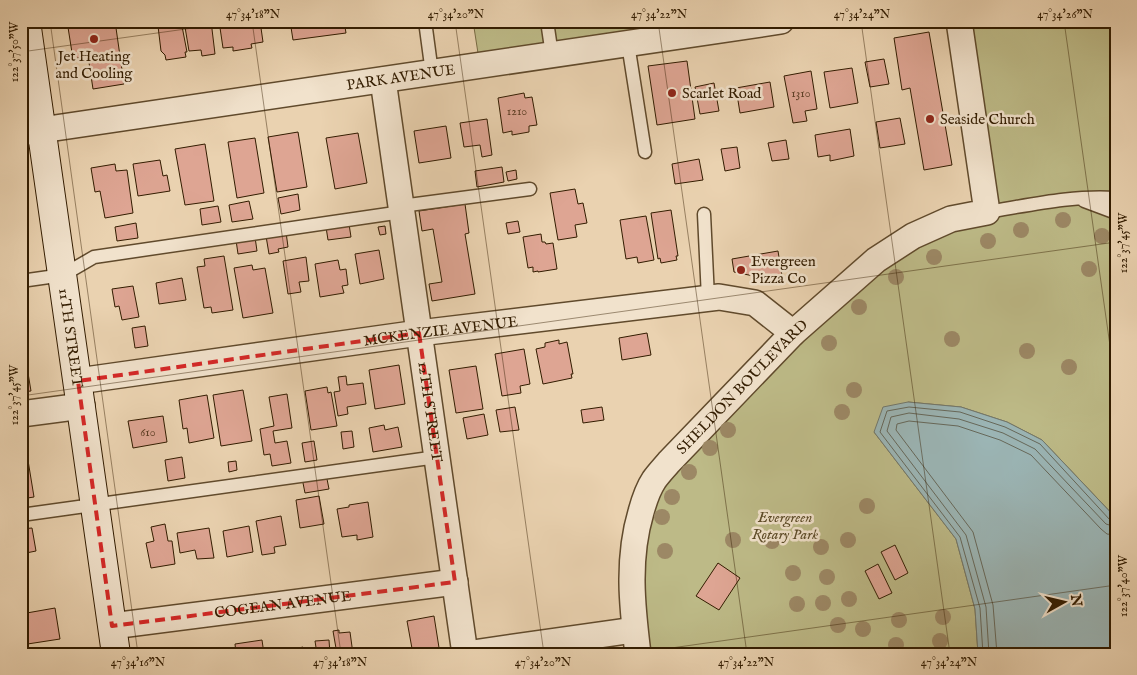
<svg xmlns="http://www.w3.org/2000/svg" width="1137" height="675" viewBox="0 0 1137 675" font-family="'IM FELL English',serif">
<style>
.green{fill:#bdba87;stroke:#786b44}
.water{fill:#9bb5b5;stroke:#71786d}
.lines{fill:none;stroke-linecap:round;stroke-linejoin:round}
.shore{stroke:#66685a;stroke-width:1}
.building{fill:#dea593;stroke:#321c00}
.lane-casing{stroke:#604a2c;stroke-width:15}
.street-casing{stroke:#604a2c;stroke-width:28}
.secondary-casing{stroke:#321c00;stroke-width:30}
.lane{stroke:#f1e2cc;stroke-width:12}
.street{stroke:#f1e2cc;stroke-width:25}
.secondary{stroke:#f1e2cc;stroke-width:28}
.tree{fill:#9c8865}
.marked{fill:none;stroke:#d62828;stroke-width:4;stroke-dasharray:10 6;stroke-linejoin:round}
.ticks{fill:none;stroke:#321c00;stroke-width:1;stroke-opacity:0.45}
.poi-dot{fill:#8f2418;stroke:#f1e2cc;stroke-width:2}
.labels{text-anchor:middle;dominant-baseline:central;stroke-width:5;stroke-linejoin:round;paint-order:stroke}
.number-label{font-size:12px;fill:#5d3e25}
.poi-label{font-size:15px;fill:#321c00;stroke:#f1e2cc;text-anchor:start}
.street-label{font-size:15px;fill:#321c00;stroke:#f1e2cc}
.park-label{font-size:15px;font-style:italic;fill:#5c4b28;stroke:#f1e2cc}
.neatline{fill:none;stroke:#321c00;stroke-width:2}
.ticks-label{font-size:12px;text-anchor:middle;fill:#321c00}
</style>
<rect width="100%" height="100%" fill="#ead2b0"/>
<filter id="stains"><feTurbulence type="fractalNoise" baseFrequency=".004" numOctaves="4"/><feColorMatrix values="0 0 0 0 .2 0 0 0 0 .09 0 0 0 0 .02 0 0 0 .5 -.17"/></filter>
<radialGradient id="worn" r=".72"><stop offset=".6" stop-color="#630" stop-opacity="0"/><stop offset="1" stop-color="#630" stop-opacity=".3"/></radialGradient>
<path class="green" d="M473 21H660L662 39 480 66Z
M959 21H1116V518L1042 440 1007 422 961 407 908 402 874 432 956 539 975 609 978 654H638L644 502 876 260 987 212Z"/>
<path class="water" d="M908 402 961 407 1007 422 1042 440 1116 518V654H978L975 609 956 539 874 432 883 407Z"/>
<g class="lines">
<path class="shore" d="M983 654 980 608 960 537 880 432 887 411 909 407 960 412 1005 427 1040 444 1110 520 1116 521
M989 654 986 607 966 535 887 431 891 417 909 413 959 419 1003 433 1035 449 1106 524 1116 527
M997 654 993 605 973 532 896 430 897 424 909 421 958 426 1000 440 1031 455 1101 529 1107 534 1116 535"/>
</g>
<path class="building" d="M67 21H115L124 84 93 89 88 56 73 59Z
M169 21H181L187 52H185L186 57 166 60 165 55 161 51 158 26 170 24Z
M184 21H211L215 54 202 56 201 50 189 51Z
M219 21H260L263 42 251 44 252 48 233 51V47L223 48Z
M290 21H383V22L345 27 346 33 293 40Z
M929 32 952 165 924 170 910 88 902 90 894 38Z
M884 59 889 84 870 87 865 62Z
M687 61 695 119 657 125 648 66Z
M852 68 858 103 830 108 824 72Z
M811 71 817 109 805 111 807 121 793 123 784 76Z
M770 82 774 107 740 113 736 88Z
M714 83 719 111 700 114 695 87Z
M524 93 525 98 532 97 537 125 529 126V132L512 135V131L503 133 498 98Z
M900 118 905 144 880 148 876 122Z
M487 119 492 155 482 157 480 145 464 147 460 123Z
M446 126 451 158 419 163 414 131Z
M850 129 854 156 830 161V155L818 157 815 135Z
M298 132 307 187 277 192 268 137Z
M358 133 367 183 335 189 326 138Z
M255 138 264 193 237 198 228 142Z
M786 140 789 159 772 161 768 143Z
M205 144 214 201 185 205 175 149Z
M737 147 740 168 725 171 721 149Z
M699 159 703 180 675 184 672 164Z
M160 160 163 176 167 175 170 191 138 196 133 164Z
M115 164 116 171 127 170 133 213 105 218 100 191 95 192 91 168Z
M502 167 504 182 477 187 475 171Z
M516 170 517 179 508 181 506 172Z
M575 189 578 204 583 203 587 223 575 225 577 237 558 240 550 193Z
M298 194 300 210 281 214 278 198Z
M249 201 253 219 232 222 229 205Z
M465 204 469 233 465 234 475 294 432 301 429 284 442 282 433 229 422 231 419 211Z
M218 206 221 222 202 225 200 209Z
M671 210 678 256H676L677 260 661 263 660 258 658 259 651 213Z
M646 216 654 260 638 263 637 257 626 259 620 220Z
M518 221 520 232 508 234 506 223Z
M136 223 138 238 117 241 115 227Z
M349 224 351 237 328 240 326 227Z
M385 226 386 234 380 235 378 227Z
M21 232 25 262H21Z
M286 232 288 247 278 249 279 252 269 254 266 236Z
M541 234 542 242H545L546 244 553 243 557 269 538 272V271L533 272V267L528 268 523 237Z
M255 237 257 251 238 254 236 240Z
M379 250 384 279 360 284 355 254Z
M778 251 783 282 734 272 732 259Z
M224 256 233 310 212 313 211 307 204 308 197 267 205 266 204 259Z
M306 257 309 281 299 282 301 292 288 294 283 261Z
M338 260 340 270 346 269 348 285 342 286 344 293 320 297 315 264Z
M252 265 253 270 265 268 273 313 243 318 234 268Z
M182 278 186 300 159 304 156 283Z
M133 286 139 317 122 320 119 306 115 307 112 289Z
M145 326 148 346 135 348 132 328Z
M647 333 651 355 622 360 619 338Z
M559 340V344L567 342 573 374H571L572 378 543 384 536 349 545 347V343Z
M524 349 530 384 520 386 521 393 502 396 495 354Z
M26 361 31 391 21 392V362Z
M399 365 405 404 375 409 369 370Z
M476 366 483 409 456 413 449 370Z
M346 376 347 385 363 383 366 404 347 407 348 414 338 416 334 392 340 391 338 377Z
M327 387 328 393 331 392 337 426 311 430 305 391Z
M243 390 252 441 221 446 213 395Z
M287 394 292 428 273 431 275 443 287 441 291 463 272 466 270 454 264 455 260 429 274 426 269 397Z
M207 395 214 438 189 443 187 428 183 429 179 400Z
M515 407 519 430 500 432 496 410Z
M602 407 604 420 583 423 581 410Z
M484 414 488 435 467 439 463 418Z
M163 416 167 442 133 448 128 421Z
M384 425 385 430 398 427 402 447 373 452 369 428Z
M352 431 354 447 343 449 341 432Z
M314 441 317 460 305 462 302 443Z
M25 442 34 497 21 499V443Z
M182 457 185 478 168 481 165 460Z
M236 461 237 470 229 472 228 462Z
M326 474 329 489 305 493 302 478Z
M319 496 324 524 300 528 296 500Z
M368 502 373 537 357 540V535L342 537 337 509 349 507V505Z
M281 516 286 545 274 547 275 553 262 555 256 521Z
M165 524 168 541H172L175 564 151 568 146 543 154 541 151 527Z
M249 526 253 552 227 557 223 531Z
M32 528 36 551 21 554V529Z
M209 528 214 558 197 559 195 550 180 553 177 533Z
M895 545 908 573 895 580 881 552Z
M718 563 740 578 719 610 696 596Z
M878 564 892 593 879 599 865 571Z
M55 608 60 639 21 645V614Z
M434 616 440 654H413L407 621Z
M339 630V633L350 632 353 654H337L333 631Z
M262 640 264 654H236L235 644Z
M329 640 330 654H317L315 641Z
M303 647V652L310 651 311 654H286V651Z"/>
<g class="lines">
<defs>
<path id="lane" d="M425 21 432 73
M547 21 552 55
M628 44 645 152
M1084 201 1116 213
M401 206 530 189
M987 212C1030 205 1073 195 1116 198
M704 214 708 298
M21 281 63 275 94 257 402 212
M21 515 437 457"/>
<g id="street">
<path id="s1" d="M383 80 465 654"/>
<path id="s2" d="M21 133 781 21"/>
<path id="s3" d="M78 381 419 333 719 297 755 303 793 333"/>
<path d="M21 414 82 406"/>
<path id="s4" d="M112 626 455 582"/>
<path d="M466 654 634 630"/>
<path id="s5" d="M638 654C632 606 627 559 641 512 644 501 648 489 654 480 659 473 664 468 669 462L793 333 876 260 913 236 951 219 987 212 959 21"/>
</g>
<g id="secondary">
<path id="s6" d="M26 21 116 654"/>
</g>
</defs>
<use href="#lane" class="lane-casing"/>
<use href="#street" class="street-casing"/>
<use href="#secondary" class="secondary-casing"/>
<use href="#lane" class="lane"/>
<use href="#street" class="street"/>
<use href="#secondary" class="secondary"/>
</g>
<g class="tree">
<circle cx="1063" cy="220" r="8"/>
<circle cx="1021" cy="230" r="8"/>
<circle cx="1102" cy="236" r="8"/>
<circle cx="988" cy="241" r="8"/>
<circle cx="934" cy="257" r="8"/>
<circle cx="1089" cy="269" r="8"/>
<circle cx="896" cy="277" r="8"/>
<circle cx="859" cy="307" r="8"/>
<circle cx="952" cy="339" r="8"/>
<circle cx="829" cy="343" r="8"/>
<circle cx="1027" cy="351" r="8"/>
<circle cx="1069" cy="367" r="8"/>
<circle cx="854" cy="390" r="8"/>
<circle cx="842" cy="412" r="8"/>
<circle cx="728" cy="430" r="8"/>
<circle cx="710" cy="448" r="8"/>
<circle cx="689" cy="472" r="8"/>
<circle cx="672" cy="497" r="8"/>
<circle cx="867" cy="506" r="8"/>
<circle cx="662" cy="517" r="8"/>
<circle cx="733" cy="540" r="8"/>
<circle cx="848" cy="540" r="8"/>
<circle cx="772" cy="541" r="8"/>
<circle cx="821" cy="547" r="8"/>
<circle cx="665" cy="551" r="8"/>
<circle cx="793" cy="573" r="8"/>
<circle cx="827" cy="577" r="8"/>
<circle cx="849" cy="599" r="8"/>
<circle cx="823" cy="603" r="8"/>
<circle cx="797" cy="604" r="8"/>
<circle cx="943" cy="617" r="8"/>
<circle cx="899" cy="620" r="8"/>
<circle cx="838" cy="625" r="8"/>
<circle cx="863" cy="629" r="8"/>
<circle cx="940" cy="641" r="8"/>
<circle cx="896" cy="645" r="8"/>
</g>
<path class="marked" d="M419 333 455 582 112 626 78 381Z"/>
<path class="ticks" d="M50 21 138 654M252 21 341 654M455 21 544 654M658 21 747 654M861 21 950 654M1064 21 1116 388M21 52 243 21M21 396 1116 242M629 654 1116 585"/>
<g class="poi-dot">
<circle cx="94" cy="39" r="5"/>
<circle cx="672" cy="93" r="5"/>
<circle cx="930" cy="119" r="5"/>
<circle cx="741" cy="270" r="5"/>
</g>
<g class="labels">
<g class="number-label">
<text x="801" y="93">1310</text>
<text x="517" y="111">1210</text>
<text x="148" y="432">610</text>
</g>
<g class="poi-label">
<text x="94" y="56" text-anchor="middle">Jet Heating<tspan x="94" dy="17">and Cooling</tspan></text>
<text x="682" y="93">Scarlet Road</text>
<text x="940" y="119">Seaside Church</text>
<text x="751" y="261">Evergreen<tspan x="751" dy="17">Pizza Co</tspan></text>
</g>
<g class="street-label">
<text stroke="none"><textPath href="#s2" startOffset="384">PARK AVENUE</textPath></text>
<text stroke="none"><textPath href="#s3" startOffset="366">MCKENZIE AVENUE</textPath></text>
<text stroke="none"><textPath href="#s6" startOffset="320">11TH STREET</textPath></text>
<text stroke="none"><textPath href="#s5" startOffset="306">SHELDON BOULEVARD</textPath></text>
<text stroke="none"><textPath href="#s1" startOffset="335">12TH STREET</textPath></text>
<text stroke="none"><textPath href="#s4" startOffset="172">COGEAN AVENUE</textPath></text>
</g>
<g class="park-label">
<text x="785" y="517">Evergreen<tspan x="785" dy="17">Rotary Park</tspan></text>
</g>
</g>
<rect width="1137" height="675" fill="none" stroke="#ead2b0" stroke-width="55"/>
<g transform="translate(1064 602) rotate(82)" stroke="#f1e2cc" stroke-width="4" paint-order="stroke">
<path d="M0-4L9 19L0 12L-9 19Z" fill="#321c00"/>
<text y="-8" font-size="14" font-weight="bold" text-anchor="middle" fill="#321c00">N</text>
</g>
<rect x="28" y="28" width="1082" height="620" class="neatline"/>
<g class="ticks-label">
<text x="253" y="18">47°34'18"N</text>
<text x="456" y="18">47°34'20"N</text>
<text x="659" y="18">47°34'22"N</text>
<text x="862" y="18">47°34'24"N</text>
<text x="1065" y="18">47°34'26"N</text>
<text transform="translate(14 52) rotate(-90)" y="4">122°37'50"W</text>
<text transform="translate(1123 243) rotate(-90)" y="4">122°37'45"W</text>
<text transform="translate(14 395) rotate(-90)" y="4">122°37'45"W</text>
<text transform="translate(1123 586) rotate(-90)" y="4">122°37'40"W</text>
<text x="138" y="666">47°34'16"N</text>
<text x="340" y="666">47°34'18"N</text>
<text x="543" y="666">47°34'20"N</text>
<text x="746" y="666">47°34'22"N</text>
<text x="949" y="666">47°34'24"N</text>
</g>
<rect width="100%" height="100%" filter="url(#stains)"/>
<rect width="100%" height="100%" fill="url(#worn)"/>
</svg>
